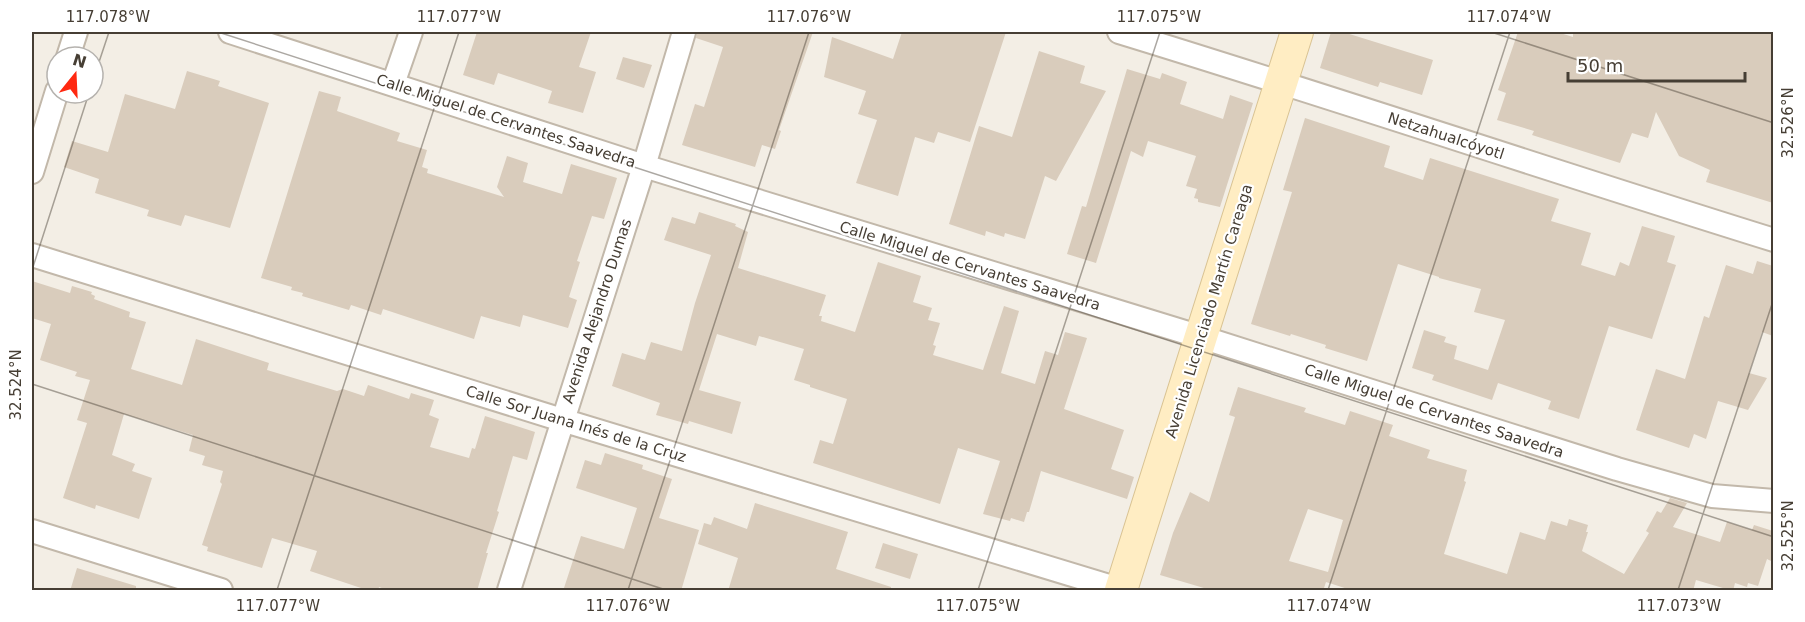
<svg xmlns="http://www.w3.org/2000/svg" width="1805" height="622" viewBox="0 0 1805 622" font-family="'DejaVu Sans',sans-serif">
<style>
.building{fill:#d9ccbc;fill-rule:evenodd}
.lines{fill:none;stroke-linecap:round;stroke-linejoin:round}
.street-casing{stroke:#c2b8aa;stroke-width:26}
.secondary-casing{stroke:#d9c393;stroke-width:34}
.street{stroke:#fff;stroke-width:22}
.secondary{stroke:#ffedc3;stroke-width:32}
.ticks{fill:none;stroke:#463e34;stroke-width:1.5;stroke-opacity:0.45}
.labels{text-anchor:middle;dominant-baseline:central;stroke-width:4.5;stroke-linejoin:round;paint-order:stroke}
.street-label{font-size:15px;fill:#463e34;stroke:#fff}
.neatline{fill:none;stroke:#463e34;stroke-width:2}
.ticks-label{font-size:15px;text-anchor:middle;fill:#463e34}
</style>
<rect width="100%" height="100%" fill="#f3eee5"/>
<path class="building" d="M477 32H591L579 67 596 72 583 113 548 103 552 91 498 73 494 85 463 75Z
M697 32H813L779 130 781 131 775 149 762 145 755 167 682 145 695 104 704 107 723 47 696 38Z
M902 32H1006L970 142 938 132 934 143 915 137 898 196 856 183 877 120 858 114 866 91 824 77 832 37 893 59Z
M1331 32H1343L1433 60 1422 95 1380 82 1378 87 1320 68Z
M1518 32H1557L1573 37V32H1773V203L1706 182 1710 170 1679 156 1656 112 1648 138 1632 133 1620 163 1532 135 1534 131 1497 120 1506 93 1498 90Z
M1039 51 1085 66 1080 83 1106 91 1056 181 1045 176 1025 239 1005 233 1004 237 986 231 985 236 949 224 979 126 1012 137Z
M623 57 652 65 644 88 616 79Z
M1127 69 1160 79 1162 73 1187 82 1180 104 1223 119 1230 95 1253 103 1220 207 1198 202V199L1194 198 1197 189 1186 186 1196 156 1148 141 1143 157 1131 151 1096 263 1067 254 1082 206 1086 207Z
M187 71 220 81 218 86 269 103 230 228 185 215 181 226 147 216 149 210 95 193 99 179 64 167 72 141 108 152 125 94 175 109Z
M319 91 341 97 337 111 400 133 397 141 427 150 422 167 428 169 427 173 504 197 497 187 507 156 528 163 523 182 562 194 571 164 617 178 604 219 592 216 577 261 580 262 569 297 577 300 568 328 523 315 520 327 481 316 474 339 383 309 381 315 351 305 349 310 302 296 303 293 291 290 292 287 261 278Z
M1305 118 1390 146 1384 167 1423 180 1430 158 1559 199 1551 221 1591 233 1581 265 1615 276 1620 262 1629 266 1642 226 1675 236 1667 262 1676 265 1652 339 1609 326 1579 419 1548 409 1551 401 1498 383 1492 400 1432 380 1434 375 1412 368 1424 330 1446 337 1444 342 1457 346 1454 359 1488 370 1505 320 1474 312 1481 289 1439 278V277L1398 264 1367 361 1325 348 1326 345 1291 334 1290 336 1251 324 1292 192 1283 190Z
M699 212 736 224 735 226 748 232 738 268 826 295 819 316H822L821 321 855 332 878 262 921 276 913 302 932 308 928 320 940 323 933 345 936 346 933 355 983 370 1004 306 1019 311 1001 373 1035 384 1045 351 1058 355 1065 332 1087 338 1064 409 1124 430 1111 469 1134 477 1127 499 1041 471 1029 512H1027L1024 522 1011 518 1010 521 983 514 1000 461 958 448 940 504 813 463 820 440 833 444 847 399 810 387V385L794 380 804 349 759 336 756 346 717 334 699 390 741 402 732 434 689 421 688 424 656 415 660 403 612 386 622 353 645 360 651 342 682 351 695 303 711 255 664 240 672 217 695 224Z
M1757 261 1773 266V336L1762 332 1749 373 1767 378 1748 410 1718 401 1706 439 1694 434 1689 448 1636 430 1656 369 1685 379 1704 316 1709 318 1726 265 1753 274Z
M32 281 70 293 72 286 92 292 91 294 95 296 94 299 130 312 129 317 146 322 131 369 182 385 196 339 269 363 267 370 337 391 343 389 364 396 368 385 409 399 411 393 434 400 429 415 439 419 430 447 469 458 472 448 475 449 485 416 535 432 527 460 513 456 497 511 499 512 486 553H488L477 591H390L379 587 378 591H370L310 571 317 551 272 538 262 568 207 551 208 547 202 545 222 484 220 482 223 471 202 465 205 456 189 451 193 435 124 414 112 455 135 464 132 471 152 478 139 519 96 505 95 509 63 498 87 423 77 420 90 380 75 376 77 372 40 360 51 324 32 318Z
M1238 387 1306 408 1304 412 1345 425 1350 411 1393 425 1389 436 1430 450 1427 458 1467 470 1464 481 1466 482 1444 554 1507 574 1520 532 1545 540 1551 521 1567 526 1569 519 1588 525 1586 532H1588L1582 551 1624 574 1649 533 1646 531 1657 511 1661 513 1670 498 1687 503 1673 527 1720 542 1727 522 1752 530 1754 525 1773 531V562L1767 559 1758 586 1748 583 1747 587 1735 583 1733 591 1696 580 1693 591H1354L1326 582 1323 591H1214L1160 575 1173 533 1190 492 1209 502 1235 417 1229 415ZM1308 509 1343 520 1328 572 1289 561Z
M605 453 643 465 642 469 672 479 659 518 699 530 681 591H563L581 536 624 549 637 508 576 488 585 460 601 465Z
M755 503 848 532 836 569 891 587V591H728L738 558 698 544 704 523 711 525 714 517 747 529Z
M883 543 918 554 910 579 875 568Z
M77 568 136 586V591H70Z"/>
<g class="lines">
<defs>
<path id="street" d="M230 32 644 166 1201 337 1617 469 1712 496 1774 501
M1119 32C1338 99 1555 172 1774 240
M68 57 76 32
M393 84 411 32
M32 172 57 91
M32 255 562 420 1122 590
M32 531 221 590
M509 590 644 166 684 32"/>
<path id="secondary" d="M1121 590 1297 32"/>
</defs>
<use href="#street" class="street-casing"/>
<use href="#secondary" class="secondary-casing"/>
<use href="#street" class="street"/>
<use href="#secondary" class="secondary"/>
</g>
<path class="ticks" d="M218 32 1774 537M1491 32 1774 123M93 80 109 32M32 270 89 93M32 384 666 590M277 590 459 32M628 590 809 32M978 590 1160 32M1328 590 1510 32M1678 590 1774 298"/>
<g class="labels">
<g class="street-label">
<text transform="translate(506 121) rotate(18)">Calle Miguel de Cervantes Saavedra</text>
<text transform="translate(1446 136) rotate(18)">Netzahualcóyotl</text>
<text transform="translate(970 266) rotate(17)">Calle Miguel de Cervantes Saavedra</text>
<text transform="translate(597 311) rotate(-72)">Avenida Alejandro Dumas</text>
<text transform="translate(1209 311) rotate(-73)">Avenida Licenciado Martín Careaga</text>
<text transform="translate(1434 411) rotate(18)">Calle Miguel de Cervantes Saavedra</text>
<text transform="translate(576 424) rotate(17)">Calle Sor Juana Inés de la Cruz</text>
</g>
</g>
<rect width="1805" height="622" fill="none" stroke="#ffffff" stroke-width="66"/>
<g transform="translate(75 75) rotate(18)"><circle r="28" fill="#ffffff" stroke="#b5b2ae" stroke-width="1.5"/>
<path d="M0-4.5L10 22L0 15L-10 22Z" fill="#ff2810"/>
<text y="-9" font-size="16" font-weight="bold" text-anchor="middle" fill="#463e34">N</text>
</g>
<path d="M1568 72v9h177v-9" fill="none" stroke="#463e34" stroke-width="3"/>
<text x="1577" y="72" font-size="18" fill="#463e34" stroke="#ffffff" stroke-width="4.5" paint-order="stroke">50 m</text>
<rect x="33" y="33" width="1739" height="556" class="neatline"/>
<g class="ticks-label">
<text x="108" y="22">117.078°W</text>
<text x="459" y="22">117.077°W</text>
<text x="809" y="22">117.076°W</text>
<text x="1159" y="22">117.075°W</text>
<text x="1509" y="22">117.074°W</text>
<text transform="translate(1788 123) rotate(-90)" y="5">32.526°N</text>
<text transform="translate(16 385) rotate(-90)" y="5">32.524°N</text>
<text transform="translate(1788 536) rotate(-90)" y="5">32.525°N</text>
<text x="278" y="611">117.077°W</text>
<text x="628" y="611">117.076°W</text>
<text x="978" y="611">117.075°W</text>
<text x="1329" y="611">117.074°W</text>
<text x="1679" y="611">117.073°W</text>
</g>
</svg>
